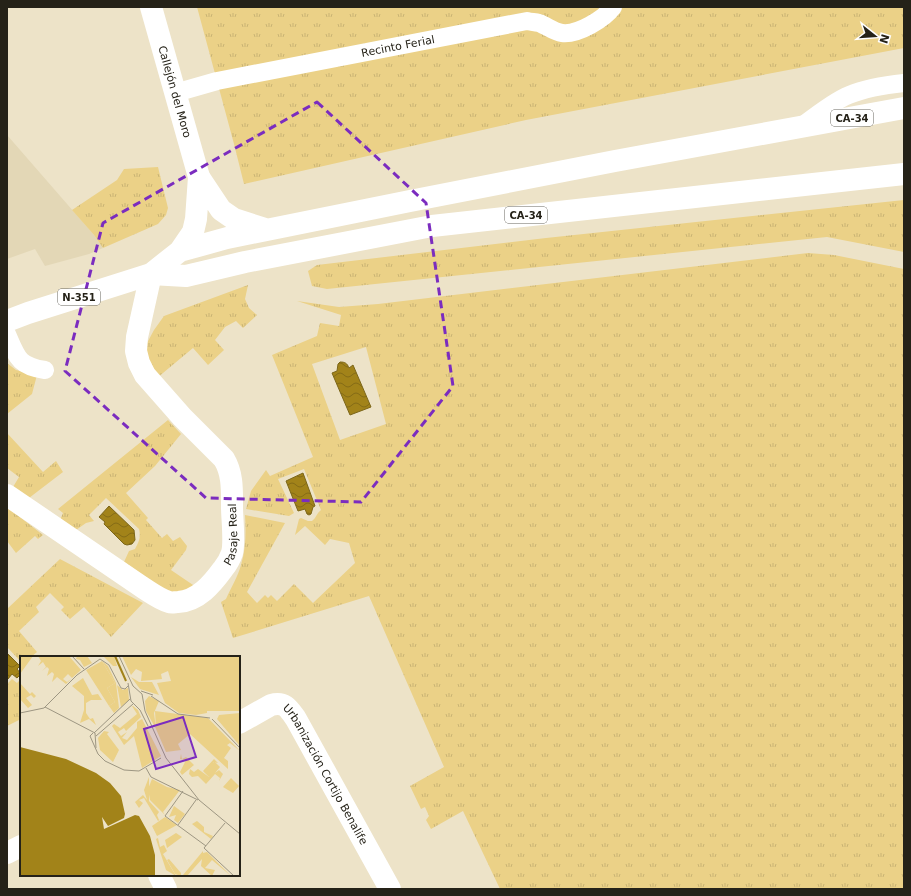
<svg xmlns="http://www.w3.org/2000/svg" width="911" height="896" viewBox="0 0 911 896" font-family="'DejaVu Sans',sans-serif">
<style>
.built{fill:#e3d7b6}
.grass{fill:url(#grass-tufts);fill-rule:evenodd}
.water{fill:url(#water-waves);stroke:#7c6619}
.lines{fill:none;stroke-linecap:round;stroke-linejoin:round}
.lane{stroke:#fff;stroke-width:18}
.street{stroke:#fff;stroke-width:22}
.secondary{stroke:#fff;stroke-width:22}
.highway{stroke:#fff;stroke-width:22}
.marked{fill:none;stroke:#7b2cbf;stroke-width:3;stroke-dasharray:8 5;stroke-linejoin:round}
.labels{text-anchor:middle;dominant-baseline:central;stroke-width:3;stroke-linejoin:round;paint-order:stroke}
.shield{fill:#fff;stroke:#66645d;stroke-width:1}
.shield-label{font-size:10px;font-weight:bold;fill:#252218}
.street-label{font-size:11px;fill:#252218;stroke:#fff}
.inset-river{fill:none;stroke:#a28319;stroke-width:2}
.inset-road{fill:none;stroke:#9d9682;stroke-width:1}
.view{fill:#7b2cbf;fill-opacity:0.15;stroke:#7b2cbf;stroke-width:2}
.inset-edge{fill:none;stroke:#252218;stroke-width:2}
</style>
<defs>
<pattern id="grass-tufts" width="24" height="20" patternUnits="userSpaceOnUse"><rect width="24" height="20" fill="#ebd187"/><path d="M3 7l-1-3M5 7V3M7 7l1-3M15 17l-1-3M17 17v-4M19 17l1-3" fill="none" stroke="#c9b374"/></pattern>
<pattern id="water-waves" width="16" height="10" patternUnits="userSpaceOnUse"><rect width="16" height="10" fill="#a28319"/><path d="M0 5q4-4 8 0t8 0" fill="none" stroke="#846b15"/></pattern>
</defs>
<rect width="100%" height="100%" fill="#ede3c8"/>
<path class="built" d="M7 135 94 235 103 248 89 254 45 266 35 249 7 259Z"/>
<path class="grass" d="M197 7H904V48L526 120 244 184 234 144Z
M158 167 168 208 166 215 158 224 103 248 94 235 72 210 117 180 124 169Z
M904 200V252L827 237 327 289 312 286 308 271 317 265 546 238Z
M808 253 834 255 904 269V889H500L463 811 431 829 426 820 429 816 425 807 421 809 410 786 444 767 369 596 233 638 221 602 226 599C231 588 238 576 241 565 246 549 246 531 245 515L285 523 247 592 257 603 265 595 268 598 271 595 277 601 294 584 313 603 355 563 349 543 330 539 325 545 305 526 295 535 299 519 301 518 308 521H312C317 517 316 514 321 510L304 469 278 479 294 513 289 516 246 509 251 491 266 470 270 476 313 457 272 355 317 336 320 323 339 326 341 315 297 301 339 307 378 304ZM366 347 386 424 340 440 312 364Z
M248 285 245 299 249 308 257 315 243 328 236 321 225 327 215 340 224 350 208 365 193 348 157 378 147 358V343L154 330 164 316Z
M7 363 16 370 37 375 32 394 7 414Z
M168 420 181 434 155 466 126 493 148 518 146 520 162 538 167 534 173 541 180 537 187 546 186 550 171 570 199 589 168 593 124 562 129 551 135 549C139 541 141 538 139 529L106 498 89 515 94 521 86 523 76 530 60 520 63 513 58 509Z
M7 433 43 472 56 461 63 472 29 498 13 487 19 477 7 468Z
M7 507 43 535 38 539 35 536 16 553 7 541Z
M60 559 143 603 111 637 84 607 70 619 61 610 64 607 50 593 36 607 39 612 19 631 37 652 31 657H21V662L7 647V609Z
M12 679 17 683 21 679V719L7 726V684Z"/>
<path class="water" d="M340 362C345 362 347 363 349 368L353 365 371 407 350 415 332 373 337 371 338 364Z
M303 473 315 506 313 507 311 514 309 515 307 514 305 509 298 511 286 481Z
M109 506 134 530 135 540 132 544 127 545 124 544 104 524 105 522 99 517Z
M7 653 20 666 17 669 21 674 17 678 12 674 8 679 7 677Z"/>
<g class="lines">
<g class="lane">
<path id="s1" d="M175 93 217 81 527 21C531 22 535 22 539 23 547 26 554 32 562 33 578 35 604 19 613 7"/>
<path d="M802 126C815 116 834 101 849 95 866 88 885 85 904 83"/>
<path d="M7 334C17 357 18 366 45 370"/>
</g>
<g class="street">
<path id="s2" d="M7 495 142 587C150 592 159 599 169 602 172 603 175 602 178 602 198 601 212 584 223 569 227 564 230 559 232 553 235 543 232 518 232 507 232 491 233 474 224 459L182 417 145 375 139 363 136 351 137 337 151 274"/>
<path id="s3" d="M239 723 271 705C285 701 289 709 296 719L390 889"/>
<path d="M7 853 21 846"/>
<path d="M159 875 166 889"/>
</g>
<path class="secondary" id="s4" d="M151 7 199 177"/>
<path class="highway" d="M199 177 221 210 234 219 265 229
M180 251 227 238 410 201 615 161 904 108
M151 274 186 276 245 262 432 226 904 174
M7 321 28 313 151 274 180 251 193 232 196 219 199 177"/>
</g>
<path class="marked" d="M317 102 426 203 453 386 361 502 206 498 65 371 103 223Z"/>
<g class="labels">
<g class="shield">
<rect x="831" y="110" width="42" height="16" rx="3"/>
<rect x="505" y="207" width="42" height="16" rx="3"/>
<rect x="58" y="289" width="42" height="16" rx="3"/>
</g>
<g class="shield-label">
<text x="852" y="118">CA-34</text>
<text x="526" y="215">CA-34</text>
<text x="79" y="297">N-351</text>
</g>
<g class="street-label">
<text stroke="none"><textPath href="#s1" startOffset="228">Recinto Ferial</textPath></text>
<text stroke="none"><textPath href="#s4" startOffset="88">Callejón del Moro</textPath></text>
<text stroke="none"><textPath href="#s2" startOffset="298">Pasaje Real</textPath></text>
<text stroke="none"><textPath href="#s3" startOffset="131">Urbanización Cortijo Benalife</textPath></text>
</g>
</g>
<g transform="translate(20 656)">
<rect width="220" height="220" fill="#ede3c8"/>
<path d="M0 0H13L0 18ZM18 0H49L61 14 52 22 48 18 43 23 47 26 51 23 46 28 37 21 32 26 34 18 32 16 27 20 29 13 27 11 22 15 26 11 23 6 18 10 21 5ZM102 0H220V55H187V57L176 59 159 57 145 47 137 27 151 25 148 15 141 18 142 23 121 25 122 16 116 13 111 19ZM82 5 88 10 96 27 99 52 94 57 89 50 95 46 87 32 95 27ZM111 21 119 26H132L139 39 120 33ZM97 29 103 34 108 32 109 44 101 51ZM129 40 139 45 134 57 136 73 126 55 125 45ZM111 50H113L118 54 121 61 106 75 104 72 98 76 101 80 107 76 102 82 107 84 117 72V66L122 63 141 100 122 112 114 80 104 89 92 70 94 68 100 72 117 58 112 50 108 51ZM135 55 188 62 220 95 210 87 207 89 211 92 204 102 208 105V113L170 78 158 88 161 94 146 96 136 73ZM220 57V90L197 63 199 59ZM161 98 162 103 166 101 174 109 162 119 160 116 166 104 160 103ZM194 105 200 111 195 117 199 114 203 118 199 125 200 122 195 118 186 128 178 120 172 121 169 118 170 113 174 116 178 113 189 121ZM129 121V145L139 156 137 159 139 164 144 160 138 165 124 142 119 144 123 147 119 152 115 146 123 139 127 144 124 134ZM211 122 219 130 213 137 203 131ZM154 150 165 158 158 167 154 164 156 159 149 161ZM177 165 184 171V176L193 180 191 183 172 168ZM156 177 162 181 147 192 145 184ZM138 182 140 191 144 189 147 195 143 198 156 220 146 214 136 183ZM183 195V197L187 196 211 220 192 204 185 212 195 214 192 220 181 210 182 203 167 220 163 219Z" fill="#ebd187"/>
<path d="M83 0H94L97 10H93Z" fill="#ebd187"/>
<path d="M57 0H67L72 7 64 11 60 4 56 3ZM63 22 72 39 78 38 82 44H71L66 47V57L70 63 73 62 76 69 69 63 60 67 64 54V40L52 30ZM84 75 89 76 87 78 99 94 93 106 80 94 78 82ZM132 123 147 131 160 134 143 156 145 159 130 144 128 133ZM145 161 157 169 137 180 132 170ZM149 203 161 217V220L155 218 147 204Z" fill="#ebd187"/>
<path d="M82 5 95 27 87 32 95 46 89 50 66 14ZM0 27 10 38 12 36 16 40 14 42 11 39 6 42 12 49 8 52 0 43ZM194 103 198 107 193 106 198 111 189 121 183 115Z" fill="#ebd187"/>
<path d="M0 91 46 103 76 117 90 127 101 140 105 158 104 162 88 170 82 161 84 173 115 159 119 160 130 180 135 199V220H0Z" fill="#a28319"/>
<path class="inset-river" d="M95 0 106 25"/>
<path class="inset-road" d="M52 0 64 13M99 0 113 30 122 38 125 55 146 102 179 144 220 178M108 27 111 45 120 54 128 70M121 35 133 39M131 40 158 58 190 62M25 51 75 77 76 92M0 57 24 52 57 19 80 3 89 9 101 32 105 33 108 30M192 63 220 92M73 77 70 80 78 98 85 105 104 114 119 115 141 102M74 77 110 43M76 80 113 48M126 112 131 121 178 144M163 135 145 160 186 190M205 167 184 192 214 220M158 169 176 144"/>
<path class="view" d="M163 61 176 101 136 113 124 73Z"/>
<rect width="220" height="220" class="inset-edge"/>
</g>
<rect width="911" height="896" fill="none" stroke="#252218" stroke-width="16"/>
<g transform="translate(875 36) rotate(107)" stroke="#ffffff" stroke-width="3" paint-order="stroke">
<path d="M0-3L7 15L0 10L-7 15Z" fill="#252218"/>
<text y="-6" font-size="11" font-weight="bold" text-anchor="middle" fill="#252218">N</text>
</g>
</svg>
